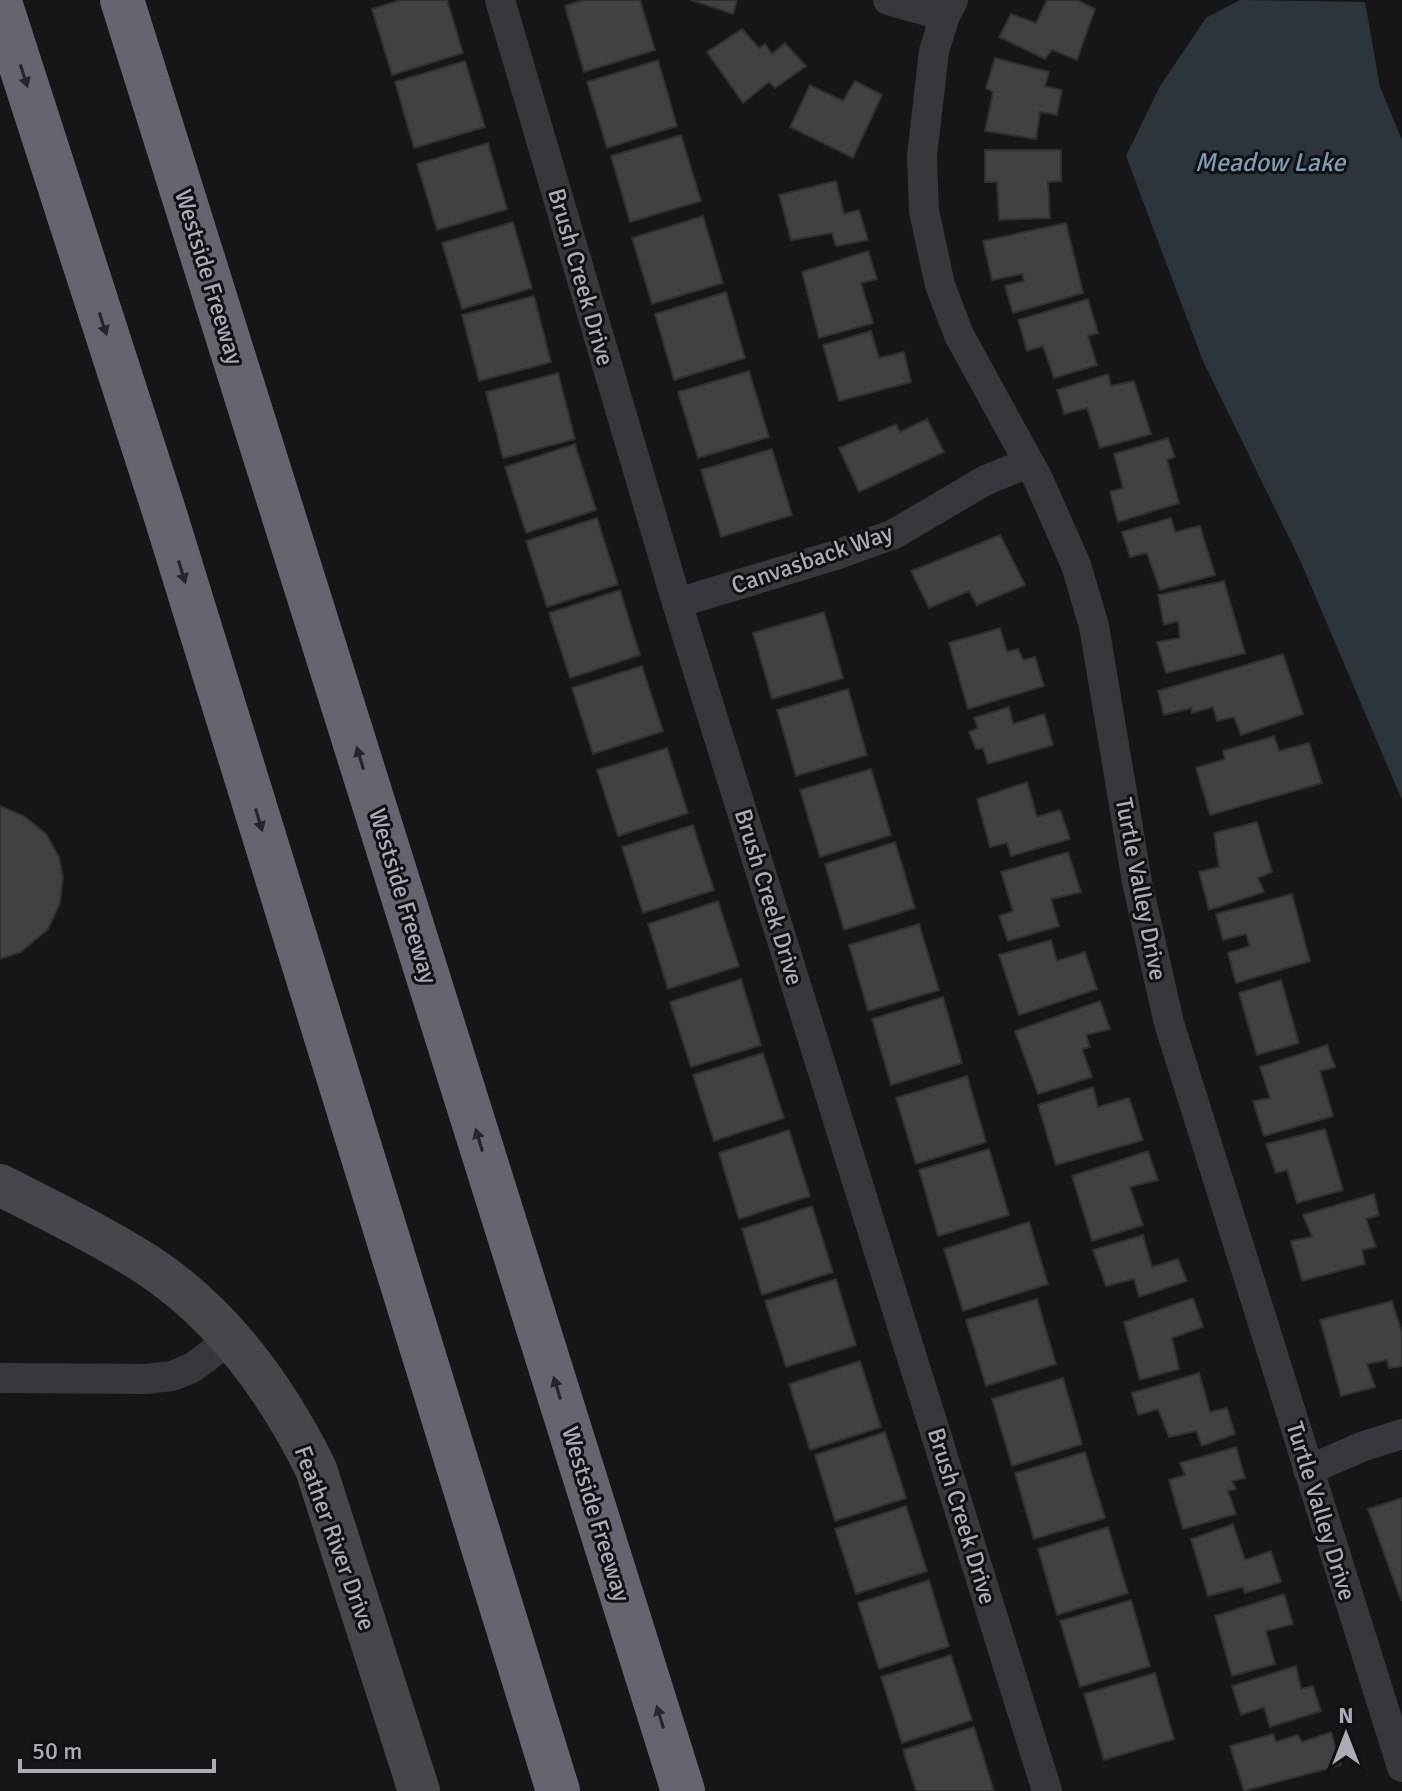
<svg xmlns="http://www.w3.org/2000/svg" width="1402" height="1791" viewBox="0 0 1402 1791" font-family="Signika,sans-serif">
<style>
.water{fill:#2c353c}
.building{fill:#404145;stroke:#303034;stroke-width:2}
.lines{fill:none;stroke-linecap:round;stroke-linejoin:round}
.street{stroke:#37383d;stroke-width:30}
.secondary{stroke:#45474d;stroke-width:42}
.highway{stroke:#63666e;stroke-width:44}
.oneway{fill:#26262a}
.labels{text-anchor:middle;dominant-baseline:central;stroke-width:6;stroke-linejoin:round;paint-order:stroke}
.street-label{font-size:24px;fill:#a8adb8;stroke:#111113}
.water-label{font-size:26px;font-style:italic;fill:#7f9bb3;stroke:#111113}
</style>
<rect width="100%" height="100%" fill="#161618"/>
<path class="water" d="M1240 0 1365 2 1380 87 1402 140V800L1300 560 1203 361 1126 156 1160 86 1206 18Z"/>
<path class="building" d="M401 0H447L463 53 392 75 372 9Z
M583 0H640L655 50 584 72 565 6Z
M691 0H737L733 14Z
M1047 0H1077L1095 9 1077 60 1052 50 1045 59 999 37 1011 14 1036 23Z
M742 29 759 48 765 44 772 54 785 43 806 66 775 88 769 82 743 103 707 52Z
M995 58 1049 72 1045 86 1062 90 1057 115 1040 112 1036 139 985 131 993 92 986 88Z
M658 60 677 126 607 148 587 82Z
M465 61 485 127 414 148 395 82Z
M855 81 882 95 853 158 790 127 810 85 843 101Z
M681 135 701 201 630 222 611 156Z
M488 143 507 209 437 230 417 164Z
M985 150H1061V181L1048 182 1050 218 999 220 997 182H985Z
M836 181 844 214 859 210 868 240 836 246 832 233 791 240 779 195Z
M703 216 723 283 652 304 632 238Z
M513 222 532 288 462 309 442 243Z
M1066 223 1083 293 1013 313 1005 286 1024 281 1022 274 992 280 983 241Z
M868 251 877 279 861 283 873 323 819 338 802 272Z
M726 292 745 358 674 380 655 314Z
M534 296 551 362 479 381 462 315Z
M1088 299 1098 333 1088 336 1097 365 1054 378 1043 346 1027 351 1018 320Z
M871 331 879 358 904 352 911 382 839 401 823 345Z
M749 371 769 437 698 458 678 392Z
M558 373 575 439 503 458 486 392Z
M1108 374 1111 386 1134 381 1151 434 1100 448 1087 408 1064 414 1057 390Z
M927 419 944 452 859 492 839 448 896 424 900 432Z
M1168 438 1175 457 1167 460 1179 503 1118 522 1110 492 1123 488 1114 454Z
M575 444 596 510 526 533 505 467Z
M772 449 792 515 721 537 701 470Z
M597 518 618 584 547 607 526 541Z
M1171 518 1175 532 1200 526 1215 575 1160 590 1147 553 1130 557 1122 532Z
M1000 535 1025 585 977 605 969 591 929 608 911 571Z
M1224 581 1245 653 1166 673 1157 642 1180 638 1178 621 1164 625 1158 595Z
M620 590 640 655 570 678 549 613Z
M824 612 843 678 772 699 753 633Z
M1000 628 1007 652 1018 649 1023 660 1035 657 1044 686 968 709 949 643Z
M1283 654 1303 714 1241 735 1234 717 1217 721 1213 707 1192 713 1191 708 1164 715 1158 691Z
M642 666 663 731 593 754 572 688Z
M848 689 867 755 796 776 777 710Z
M1009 707 1013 724 1044 714 1053 745 988 764 983 748 976 749 969 732 978 728 974 718Z
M1274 736 1279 751 1309 743 1322 783 1210 815 1196 768 1225 759 1223 751Z
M667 748 688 813 618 836 597 770Z
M871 769 891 835 820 857 800 790Z
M1027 782 1037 817 1060 810 1070 839 1011 856 1007 843 990 847 977 799Z
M0 806 24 816 46 834 59 857 63 877 60 903 48 929 21 952 0 959Z
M1257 822 1272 872 1258 878 1264 892 1209 910 1199 872 1219 867 1214 833Z
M693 825 714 890 643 913 622 847Z
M895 842 915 908 844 930 825 864Z
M1068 852 1081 892 1051 899 1059 926 1008 941 999 916 1013 911 1001 872Z
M1292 894 1310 961 1236 983 1228 953 1250 946 1246 934 1223 940 1216 914Z
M718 901 739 966 668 989 648 924Z
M919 924 939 990 868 1011 849 945Z
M1051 940 1057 961 1085 952 1097 989 1019 1015 999 955Z
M741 979 761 1045 691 1067 670 1002Z
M1281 980 1299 1043 1257 1055 1239 993Z
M943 997 962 1063 891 1085 872 1019Z
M1100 1001 1110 1029 1086 1035 1090 1047 1082 1049 1092 1077 1038 1094 1015 1031Z
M1327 1045 1335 1067 1320 1071 1333 1116 1264 1136 1253 1101 1270 1098 1260 1067Z
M763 1053 784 1118 714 1141 693 1075Z
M967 1076 986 1142 916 1164 896 1098Z
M1093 1087 1098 1107 1129 1098 1143 1140 1056 1165 1038 1105Z
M1325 1129 1343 1190 1297 1203 1287 1170 1276 1173 1266 1144Z
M789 1130 810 1196 739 1219 719 1153Z
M989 1149 1009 1215 938 1236 919 1170Z
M1148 1151 1158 1180 1130 1187 1143 1225 1092 1241 1072 1176Z
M1374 1194 1379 1215 1366 1219 1376 1247 1362 1250 1365 1264 1302 1281 1291 1241 1312 1237 1303 1215Z
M812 1206 833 1272 762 1295 742 1229Z
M1029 1222 1048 1284 963 1311 944 1249Z
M1143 1235 1152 1267 1178 1259 1187 1281 1139 1297 1134 1279 1106 1286 1093 1250Z
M836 1279 856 1345 786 1367 765 1301Z
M1193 1298 1203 1327 1172 1338 1179 1369 1140 1380 1124 1322Z
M1037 1299 1056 1364 986 1386 966 1320Z
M1392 1301 1402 1333V1366L1389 1368 1387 1360 1367 1364 1375 1387 1341 1396 1320 1320Z
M860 1361 881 1427 810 1450 789 1384Z
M1199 1373 1210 1412 1227 1408 1235 1434 1202 1446 1196 1431 1169 1437 1158 1409 1138 1415 1132 1393Z
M1063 1378 1082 1444 1012 1466 992 1399Z
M885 1432 906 1498 835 1521 815 1455Z
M1236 1447 1245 1478 1232 1481 1236 1489 1228 1491 1236 1514 1183 1529 1169 1480 1185 1475 1180 1463Z
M1085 1452 1105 1518 1034 1539 1015 1473Z
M1402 1498V1600H1401L1368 1509Z
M906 1506 927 1571 856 1594 835 1529Z
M1233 1524 1245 1560 1271 1551 1281 1582 1245 1593 1243 1587 1208 1596 1191 1539Z
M1108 1527 1128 1593 1057 1615 1038 1549Z
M929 1580 949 1646 879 1669 858 1603Z
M1284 1594 1293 1624 1266 1631 1275 1664 1232 1676 1215 1616Z
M1131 1600 1150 1666 1080 1687 1060 1621Z
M951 1655 972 1720 902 1743 881 1677Z
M1296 1666 1301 1689 1313 1686 1321 1711 1270 1727 1264 1707 1241 1715 1232 1686Z
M1155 1673 1174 1739 1104 1760 1084 1694Z
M974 1727 994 1791H916L903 1750Z
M1331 1732 1341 1765 1244 1791 1230 1746 1273 1734 1276 1742 1298 1735 1302 1742Z"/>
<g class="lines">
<path class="street" d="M500 0 677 603 1047 1791
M888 0 945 16
M953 0 945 16 934 51 922 156 924 211 940 285 959 335 1038 479 1076 565 1094 626 1137 882 1169 1023 1402 1767
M677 603 836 555 894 534 986 480 1028 463
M0 1378 145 1379 172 1376 192 1368 232 1338
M1308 1470 1364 1446 1402 1434"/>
<path class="secondary" d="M0 1185C49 1210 99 1234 146 1264 223 1314 276 1388 316 1469L419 1791"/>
<path class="highway" d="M122 0 683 1791
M0 2 165 514 558 1791"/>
</g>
<defs><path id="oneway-solid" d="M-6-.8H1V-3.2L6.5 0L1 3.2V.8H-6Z" transform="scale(2)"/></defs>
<g class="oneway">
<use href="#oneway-solid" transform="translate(24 76) rotate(72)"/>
<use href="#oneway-solid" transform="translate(103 324) rotate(72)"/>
<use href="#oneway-solid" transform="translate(182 572) rotate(73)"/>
<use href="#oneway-solid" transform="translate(360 758) rotate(-107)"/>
<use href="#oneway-solid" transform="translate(259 820) rotate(73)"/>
<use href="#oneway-solid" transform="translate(479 1140) rotate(-107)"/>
<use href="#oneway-solid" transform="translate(557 1388) rotate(-107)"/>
<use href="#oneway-solid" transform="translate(660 1717) rotate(-107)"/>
</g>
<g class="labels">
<g class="street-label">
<text transform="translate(209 277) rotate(73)">Westside Freeway</text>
<text transform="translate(581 277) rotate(74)">Brush Creek Drive</text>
<text transform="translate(812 559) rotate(-19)">Canvasback Way</text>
<text transform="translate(1141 889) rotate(79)">Turtle Valley Drive</text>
<text transform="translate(403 896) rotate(73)">Westside Freeway</text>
<text transform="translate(769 897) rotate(73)">Brush Creek Drive</text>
<text transform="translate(1321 1511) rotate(73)">Turtle Valley Drive</text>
<text transform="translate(596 1514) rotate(73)">Westside Freeway</text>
<text transform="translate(962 1516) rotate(73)">Brush Creek Drive</text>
<text transform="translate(335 1538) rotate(70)">Feather River Drive</text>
</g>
<g class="water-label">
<text x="1270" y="163">Meadow Lake</text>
</g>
</g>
<g transform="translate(1346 1735)" stroke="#111113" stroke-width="6" paint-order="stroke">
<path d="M0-6L14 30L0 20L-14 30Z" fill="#a8adb8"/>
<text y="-12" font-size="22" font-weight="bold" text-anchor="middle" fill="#a8adb8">N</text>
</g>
<path d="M20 1759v12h194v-12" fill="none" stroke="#a8adb8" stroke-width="4"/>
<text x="32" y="1759" font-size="24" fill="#a8adb8" stroke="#111113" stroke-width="6" paint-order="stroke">50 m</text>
</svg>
